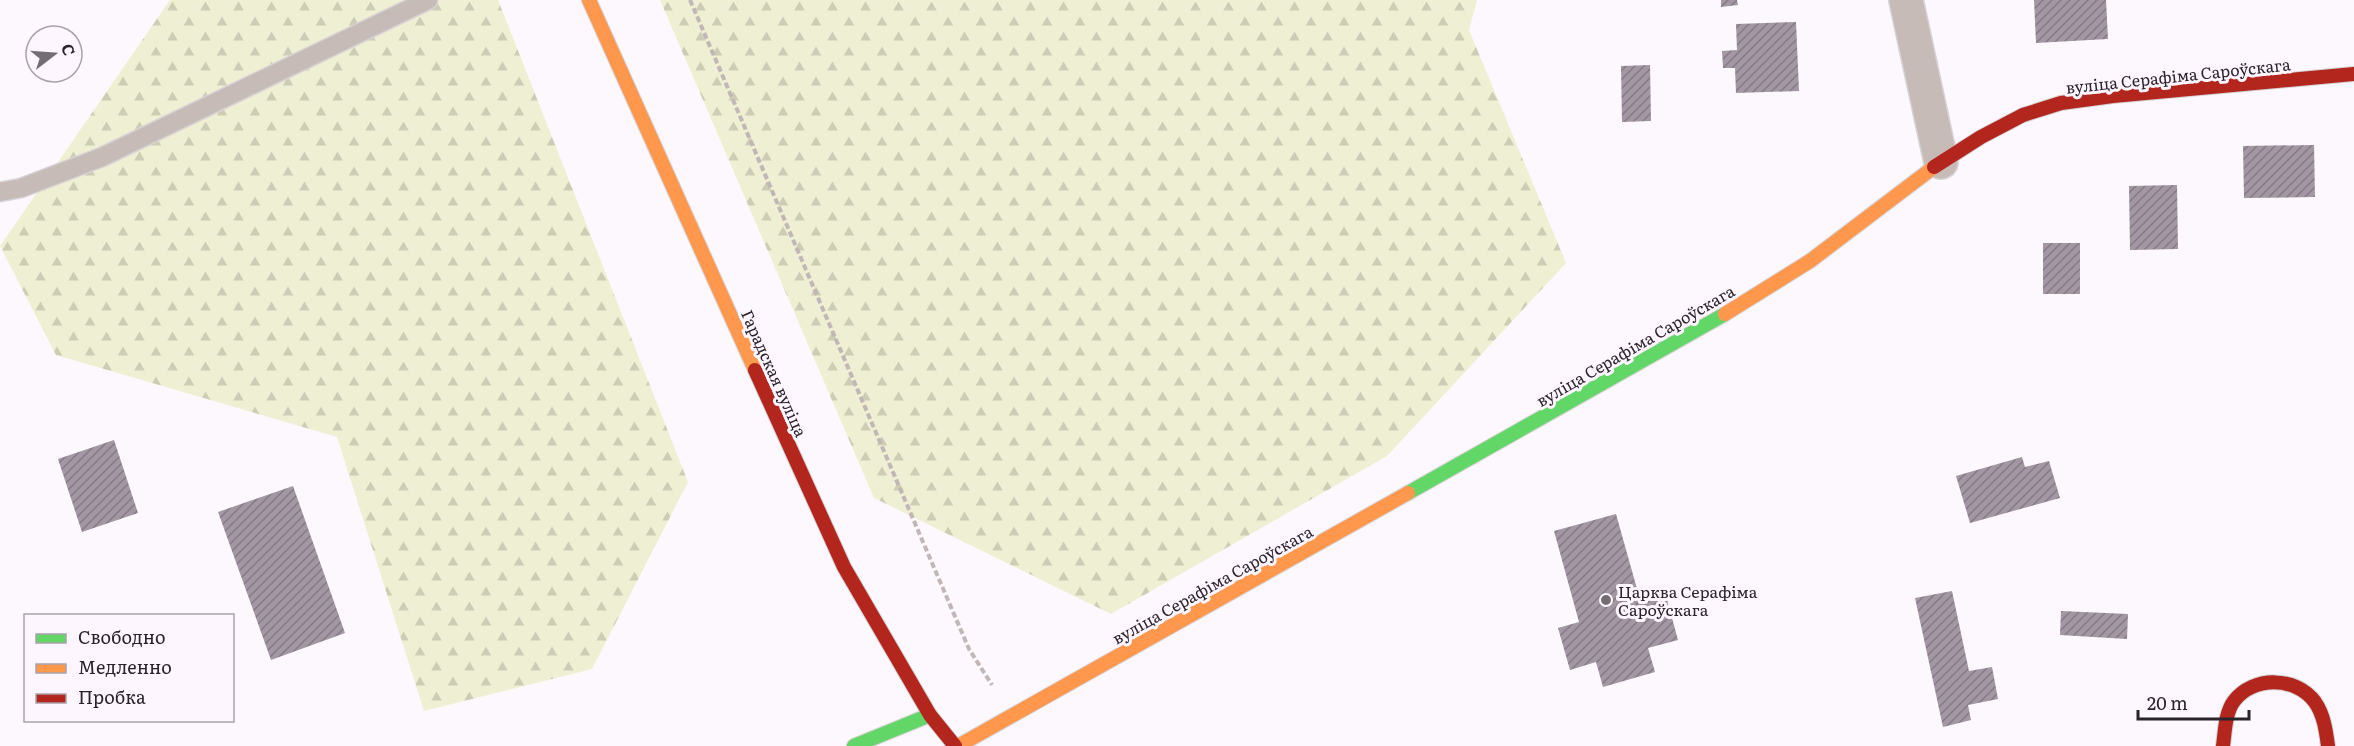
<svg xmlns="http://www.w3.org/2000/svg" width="2354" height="746" viewBox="0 0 2354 746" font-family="Literata,serif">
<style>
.forest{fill:url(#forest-firs)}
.building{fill:url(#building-hatch)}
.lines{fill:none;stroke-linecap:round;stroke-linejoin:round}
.lane-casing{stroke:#d6d2d6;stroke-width:21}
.street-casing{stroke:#d6d2d6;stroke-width:36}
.fast-casing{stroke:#d6d2d6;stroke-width:16}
.slow-casing{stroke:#d6d2d6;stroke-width:16}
.jam-casing{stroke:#d6d2d6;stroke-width:16}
.path{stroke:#c0b7b6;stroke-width:4;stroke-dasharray:6 3;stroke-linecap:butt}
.lane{stroke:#c6bbb7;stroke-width:18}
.street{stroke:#c6bbb7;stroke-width:33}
.fast{stroke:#63d668;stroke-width:14}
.slow{stroke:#ff974d;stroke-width:14}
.jam{stroke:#b3261e;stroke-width:14}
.poi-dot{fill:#746e74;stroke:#fef6ff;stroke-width:2}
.labels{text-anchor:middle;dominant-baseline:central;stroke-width:6;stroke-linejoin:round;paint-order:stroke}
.street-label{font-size:16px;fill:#2a232b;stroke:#fef6ff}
.poi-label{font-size:16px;fill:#2a232b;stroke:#fef6ff;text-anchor:start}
</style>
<defs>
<pattern id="forest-firs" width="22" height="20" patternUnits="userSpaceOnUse" patternTransform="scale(1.5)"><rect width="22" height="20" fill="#efefd3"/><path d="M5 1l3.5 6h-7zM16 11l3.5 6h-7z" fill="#cdcdb5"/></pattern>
<pattern id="building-hatch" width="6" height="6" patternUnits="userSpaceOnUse" patternTransform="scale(1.5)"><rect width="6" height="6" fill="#a297a3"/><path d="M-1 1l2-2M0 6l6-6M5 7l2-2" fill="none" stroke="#847b85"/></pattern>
</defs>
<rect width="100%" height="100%" fill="#fdf8fd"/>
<path class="forest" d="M170 0H498L688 482 592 669 424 711 337 437 56 355 0 246Z
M660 0H1477L1469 30 1566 263 1387 456 1111 614 874 498Z"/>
<path class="building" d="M1721 0H1737L1738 5 1721 7Z
M2034 0H2106L2108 39 2036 43Z
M1796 22 1799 91 1736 93 1735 68H1723L1722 51 1737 50 1736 24Z
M1650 65 1651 121 1622 122 1621 66Z
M2314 145 2315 197 2244 198 2243 146Z
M2177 185 2178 249 2130 250 2129 186Z
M2043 243H2080V294H2043Z
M114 440 138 513 82 532 58 459Z
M2022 457 2025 467 2049 461 2060 498 1970 523 1956 476Z
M293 486 345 633 271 660 218 512Z
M1616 514 1641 603 1666 596 1678 640 1648 648 1655 672 1603 687 1596 662 1570 670 1558 628 1579 622 1554 531Z
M1952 591 1969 671 1992 667 1998 699 1968 705 1971 720 1943 727 1915 598Z
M2061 611 2128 614 2127 639 2060 635Z"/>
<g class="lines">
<defs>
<path id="lane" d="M0 192 21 188 102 157 428 0"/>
<path id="street" d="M1906 0 1941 162"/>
<path id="fast" d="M1408 493 1725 314
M854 746 930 715"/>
<path id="slow" d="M589 0 755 370
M1725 314 1810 261 1934 167
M958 746 1408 493"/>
<path id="jam" d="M1934 167 1981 137 2023 115 2061 103 2113 96 2354 74
M755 370 844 567 930 715 955 746
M2223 746C2225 732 2225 713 2234 701 2253 676 2296 676 2315 702 2324 715 2326 731 2328 746"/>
</defs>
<use href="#lane" class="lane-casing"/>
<use href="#street" class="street-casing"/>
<use href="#fast" class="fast-casing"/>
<use href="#slow" class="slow-casing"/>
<use href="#jam" class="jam-casing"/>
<path class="path" d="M690 0 969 649 992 685"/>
<use href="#lane" class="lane"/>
<use href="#street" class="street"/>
<use href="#fast" class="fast"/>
<use href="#slow" class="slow"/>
<use href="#jam" class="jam"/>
</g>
<circle class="poi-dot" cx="1606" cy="600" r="6"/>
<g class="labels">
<g class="street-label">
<text transform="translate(2178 75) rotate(-6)">вуліца Серафіма Сароўскага</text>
<text transform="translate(1635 345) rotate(-30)">вуліца Серафіма Сароўскага</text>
<text transform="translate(775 373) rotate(66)">Гарадская вуліца</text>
<text transform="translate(1212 584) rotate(-29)">вуліца Серафіма Сароўскага</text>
</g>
<g class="poi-label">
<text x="1618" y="591">Царква Серафіма<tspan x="1618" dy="18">Сароўскага</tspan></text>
</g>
</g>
<rect x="24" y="614" width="210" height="108" fill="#fef6ff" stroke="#a9a2aa" stroke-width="1.5"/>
<rect x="36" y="634" width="30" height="9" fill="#63d668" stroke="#a9a2aa" stroke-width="1.5"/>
<text x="78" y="644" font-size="18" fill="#2a232b">Свободно</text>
<rect x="36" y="664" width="30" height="9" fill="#ff974d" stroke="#a9a2aa" stroke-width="1.5"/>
<text x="78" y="674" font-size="18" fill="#2a232b">Медленно</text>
<rect x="36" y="694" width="30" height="9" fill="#b3261e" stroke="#a9a2aa" stroke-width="1.5"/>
<text x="78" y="704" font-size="18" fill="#2a232b">Пробка</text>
<g transform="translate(54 54) rotate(73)"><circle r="28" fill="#fef6ff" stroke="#a9a2aa" stroke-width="1.5"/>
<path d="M0-4.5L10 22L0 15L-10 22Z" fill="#746e74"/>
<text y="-9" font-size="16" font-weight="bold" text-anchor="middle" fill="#2a232b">С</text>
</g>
<path d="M2138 710v9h111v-9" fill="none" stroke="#2a232b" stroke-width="3"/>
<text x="2147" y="710" font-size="18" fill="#2a232b" stroke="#fef6ff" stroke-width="4.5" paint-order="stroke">20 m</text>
</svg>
